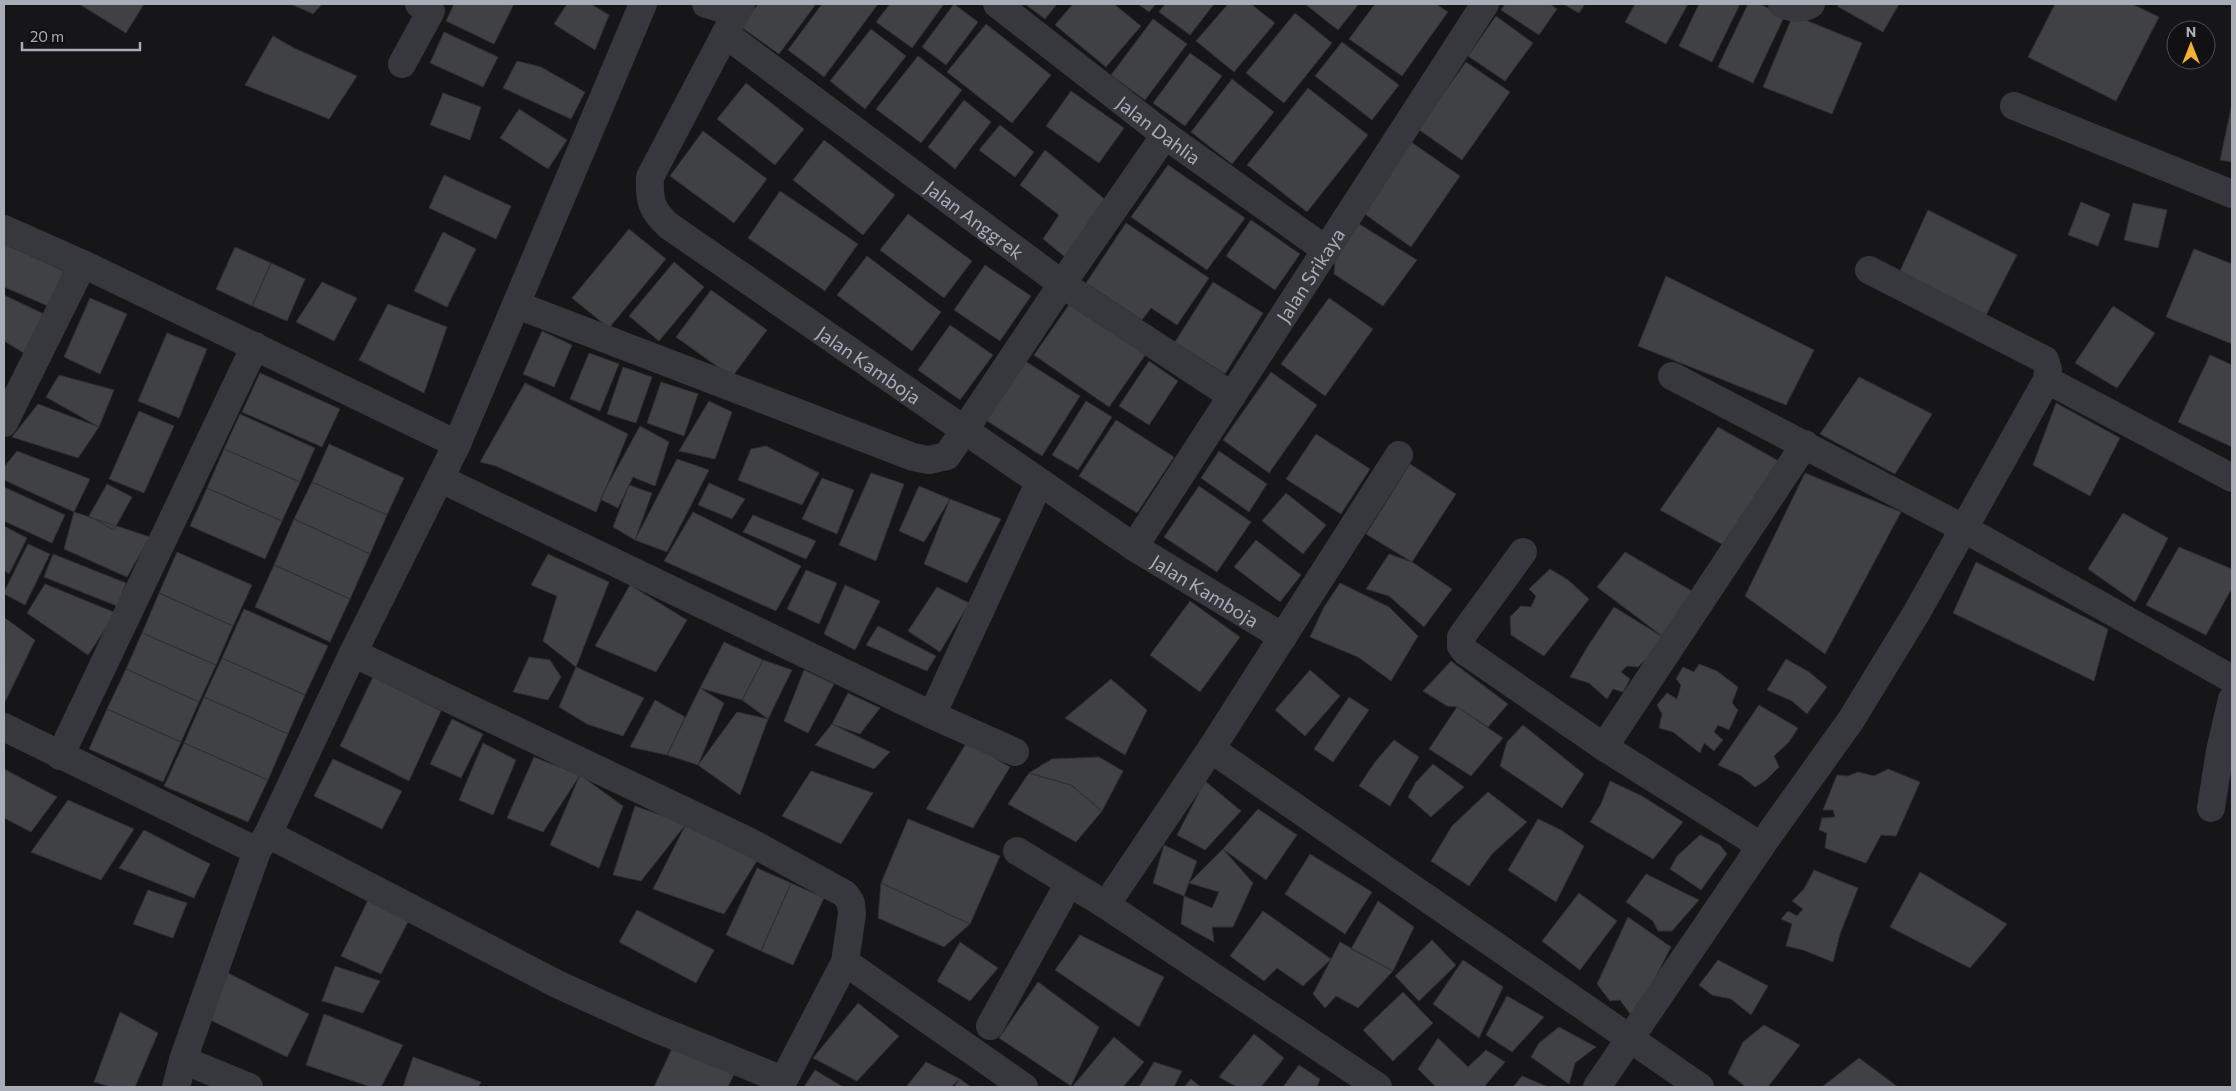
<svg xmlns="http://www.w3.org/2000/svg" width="2236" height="1091" viewBox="0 0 2236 1091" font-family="Commissioner,sans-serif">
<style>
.building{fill:#404145;stroke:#303034}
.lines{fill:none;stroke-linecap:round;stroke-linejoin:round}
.minor{stroke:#37383d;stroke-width:28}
.labels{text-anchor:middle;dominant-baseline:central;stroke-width:4.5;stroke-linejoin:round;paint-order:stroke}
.street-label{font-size:19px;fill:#a8adb8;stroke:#111113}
</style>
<rect width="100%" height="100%" fill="#161618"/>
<path class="building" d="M79 4H144L126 33Z
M291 4H322L313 14Z
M454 4H514L494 44 446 21Z
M567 4H591L609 15 595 50 554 24Z
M758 4H816L779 54 741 27Z
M822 4H878L824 77 788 50Z
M890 4H944L912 48 876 22Z
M954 4 978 22 946 65 922 47Z
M1025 4H1057L1045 19Z
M1073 4H1114L1141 26 1106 67 1055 25Z
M1138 4H1156L1149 12Z
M1165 4H1214L1190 35 1159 12Z
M1228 4H1251L1275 23 1234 72 1196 41Z
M1305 4H1357L1358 5 1338 30Z
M1375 4H1436L1448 12 1402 76 1349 39Z
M1505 4H1550L1557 9 1539 35 1501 10Z
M1563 4H1585L1579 13Z
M1635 4H1688L1666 44 1625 22Z
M1699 4H1740L1712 62 1679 46Z
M1748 4H1759L1785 15 1753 83 1718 67Z
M1839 4H1899L1883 32 1837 6Z
M2055 4H2132L2159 17 2116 101 2028 57Z
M1295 13 1332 43 1284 103 1246 73Z
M1793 15 1862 43 1832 114 1763 87Z
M1496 16 1533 43 1505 81 1468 56Z
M1153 19 1187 44 1145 100 1111 75Z
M986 24 1051 75 1012 123 947 72Z
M871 29 906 56 865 109 830 81Z
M444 32 498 57 483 87 430 63Z
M273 36 294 48 357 76 329 119 245 85Z
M1342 42 1399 85 1372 120 1315 76Z
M1190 53 1222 76 1185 126 1153 103Z
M918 56 962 90 921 143 876 109Z
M517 61 541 67 585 92 571 119 503 88Z
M1466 62 1510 92 1462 160 1418 129Z
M1232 79 1274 112 1232 164 1191 132Z
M746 83 804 129 775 165 717 119Z
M1308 88 1368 135 1307 212 1247 165Z
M1071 91 1124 128 1099 163 1046 126Z
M443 93 481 107 470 140 430 125Z
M964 100 991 122 955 169 928 147Z
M2232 104V162L2220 160Z
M519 109 567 140 548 169 500 138Z
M1000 125 1034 152 1015 177 979 150Z
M703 131 767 179 734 223 670 176Z
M824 140 895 195 863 235 793 180Z
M1411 142 1460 176 1411 247 1362 212Z
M1045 150 1107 201 1065 257 1043 239 1059 215 1020 185Z
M1168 165 1245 218 1207 270 1131 217Z
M444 175 511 206 496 239 429 208Z
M780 191 858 244 825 291 748 238Z
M2081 202 2110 214 2098 246 2068 235Z
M2133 203 2167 210 2158 248 2124 240Z
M1928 210 2017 255 1985 317 1900 271Z
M908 214 972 261 944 298 880 250Z
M1251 220 1300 254 1275 290 1226 256Z
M1356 222 1417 260 1383 306 1334 274 1336 249Z
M1126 223 1209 278 1177 325 1151 308 1142 320 1086 283Z
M629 229 666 259 609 328 572 298Z
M443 232 476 249 447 307 414 291Z
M4 244 64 271 48 306 4 287Z
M235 247 271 263 252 306 216 289Z
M2194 249 2232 264V344L2166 317Z
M867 256 941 312 912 351 837 295Z
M674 262 704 287 659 341 629 316Z
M271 263 305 279 287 321 252 306Z
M985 265 1031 296 1000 341 954 310Z
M1666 276 1814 350 1786 405 1638 346Z
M322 282 357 298 334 341 296 322Z
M1213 282 1263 313 1225 374 1175 342Z
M711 290 767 330 732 377 676 337Z
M4 295 48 316 27 355 4 341Z
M90 298 127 314 100 374 64 357Z
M1329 298 1373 329 1325 396 1281 364Z
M1071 302 1146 354 1109 407 1034 355Z
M388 304 447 327 424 393 359 360Z
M2113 306 2155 333 2117 388 2075 363Z
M950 325 993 355 960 400 918 370Z
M542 331 572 345 554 387 523 374Z
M167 333 207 349 179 418 138 401Z
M589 353 619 364 600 411 570 399Z
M2210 355 2232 365V447L2178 422Z
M1022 359 1080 396 1042 456 984 419Z
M1149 361 1178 381 1149 425 1119 406Z
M623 367 652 377 636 423 607 414Z
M1271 372 1317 405 1269 473 1223 440Z
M260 373 340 409 322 447 242 412Z
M59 375 114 390 99 427 46 397Z
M1859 377 1932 414 1895 474 1820 434Z
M661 382 698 394 684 436 647 423Z
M525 383 628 434 596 512 496 466 480 462Z
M709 401 732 412 715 459 679 451Z
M1086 401 1112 417 1078 470 1052 455Z
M2056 403 2120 438 2090 496 2033 465Z
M38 404 99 427 78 458 12 437Z
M139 411 174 426 144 493 109 479Z
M240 414 315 448 300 482 224 449Z
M1116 420 1174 457 1137 513 1079 476Z
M640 426 669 442 655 486 633 477 618 508 600 499Z
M1718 427 1784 464 1727 547 1660 510Z
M1316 434 1370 469 1341 514 1286 479Z
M329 444 404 478 387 515 312 482Z
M766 446 819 473 802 505 738 480 751 449Z
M224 449 300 482 282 521 207 488Z
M17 451 90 479 74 512 4 480V467Z
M1219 451 1267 484 1249 512 1201 478Z
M677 459 709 470 667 552 635 540Z
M1410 464 1456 494 1412 562 1366 534Z
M871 473 904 484 876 561 839 545Z
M1805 473 1901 512 1825 654 1745 596Z
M822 478 854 490 837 534 802 519Z
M312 482 387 515 370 554 294 519Z
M709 483 745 499 732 519 698 505Z
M107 484 132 497 114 530 89 516Z
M629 485 652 493 635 540 613 527Z
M919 486 950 499 924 542 899 531Z
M1199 486 1251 522 1217 572 1164 537Z
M4 487 65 515 52 543 4 521Z
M207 488 282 521 265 559 190 526Z
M1286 493 1326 525 1303 554 1262 521Z
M950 499 1001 519 967 583 924 564Z
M74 512 150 537 127 577 64 549Z
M693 512 801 566 776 611 664 561Z
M2123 513 2168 538 2135 602 2088 569Z
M753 515 816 541 806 559 743 532Z
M294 519 370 554 350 599 274 565Z
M4 526 27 538 9 574 4 570Z
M1256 540 1301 575 1280 602 1234 567Z
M28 544 50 554 25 605 4 594V592Z
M2179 547 2232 569V588L2206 635 2146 605Z
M177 552 252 585 233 626 159 593Z
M1625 552 1697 594 1666 639 1597 587Z
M53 554 126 583 117 606 44 577Z
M548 554 609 582 576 667 543 641 557 596 531 585Z
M1389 554 1412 562 1452 589 1424 627 1389 596 1366 589Z
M1976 562 2108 629 2094 681 1953 613Z
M274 565 350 599 330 642 255 607Z
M1550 569 1568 580 1589 599 1544 656 1511 635 1510 617 1521 606 1531 607 1536 596 1529 589Z
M806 570 837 583 819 624 787 609Z
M1340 583 1389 607 1418 636 1391 681 1358 657 1310 637 1324 607Z
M45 584 116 613 88 655 27 613Z
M630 585 687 620 656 672 595 646Z
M845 585 880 601 855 650 824 634Z
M937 587 969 603 940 652 908 631Z
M159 593 233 626 216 665 142 633Z
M1190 601 1240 637 1200 692 1150 655Z
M1614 607 1666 639 1638 667 1627 666 1621 672 1630 679 1623 692 1613 689 1607 699 1589 683 1570 677 1588 646Z
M244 609 328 646 305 695 222 658Z
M5 618 35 640 5 702 4 701Z
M878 626 936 656 927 671 866 645Z
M142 633 216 665 199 702 126 669Z
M724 642 763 660 742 700 700 688Z
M529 657 550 660 561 677 548 700 513 692Z
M222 658 305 695 288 734 204 697Z
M1786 659 1809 672 1827 687 1807 714 1792 701 1767 690Z
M763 660 792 670 768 719 742 700Z
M1451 661 1508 704 1488 727 1457 707 1447 706 1423 691Z
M1699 664 1717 671 1738 687 1732 703 1738 710 1729 730 1718 725 1714 732 1723 740 1714 751 1704 743 1700 753 1673 732 1659 728 1662 714 1657 705 1667 693 1677 699 1681 685 1676 679 1683 667 1694 672Z
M576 667 644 698 623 736 587 724 559 707Z
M126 669 199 702 181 742 107 709Z
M804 670 834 684 808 733 784 721Z
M1310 670 1340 696 1305 736 1275 710Z
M373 677 441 711 409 781 340 746Z
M1111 679 1147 710 1125 755 1065 718Z
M700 688 724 703 698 765 667 755Z
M848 693 880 708 860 734 832 724Z
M204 697 288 734 268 780 184 743Z
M1349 697 1369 710 1333 762 1314 749Z
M655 700 685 717 667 755 630 747Z
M1759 705 1798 728 1789 742 1774 756 1779 767 1766 780 1755 787 1740 775 1718 765Z
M1457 707 1503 738 1471 776 1429 749Z
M107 709 181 742 163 782 89 749Z
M737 712 768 719 740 795 698 765Z
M452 719 483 734 461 778 430 764Z
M832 724 890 752 874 769 815 745Z
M1523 725 1584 774 1562 808 1500 766 1507 742Z
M1394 740 1419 757 1390 806 1359 786 1375 762Z
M967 742 1010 767 973 828 926 809Z
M184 743 268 780 248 822 164 786Z
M483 743 516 760 493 815 459 800Z
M534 757 580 775 543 832 507 818Z
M1099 757 1123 771 1102 811 1071 785 1029 773 1052 759Z
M333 759 402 791 382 829 314 796Z
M1433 764 1464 787 1431 817 1408 797 1416 782Z
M4 769 57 797 31 832 4 818Z
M1888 769 1920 782 1896 836 1881 835 1866 863 1825 848 1827 833 1819 830 1822 818 1835 817 1833 810H1823L1837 775 1848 776 1858 772 1874 776Z
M811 771 873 793 841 844 782 816Z
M1029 773 1071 785 1102 811 1076 842 1008 804Z
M580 775 623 806 599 868 550 845Z
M1205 781 1241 811 1205 850 1177 835Z
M1610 781 1642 796 1683 822 1653 859 1590 822 1601 804Z
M1488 792 1527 822 1492 854 1469 886 1431 861 1452 826Z
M68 800 134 829 101 880 31 852Z
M635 806 686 824 641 881 613 875Z
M1258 809 1297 835 1266 880 1223 849Z
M908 819 1000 856 970 924 881 883Z
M1538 819 1561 830 1584 846 1556 902 1508 870Z
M686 824 758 859 724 914 653 889Z
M144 830 210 864 194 898 119 868Z
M1700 835 1720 845 1727 854 1701 890 1670 869 1677 856Z
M1164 845 1197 861 1184 896 1153 883Z
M1223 849 1253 883 1233 927H1212L1214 942 1181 924 1184 896 1212 908 1219 892 1189 883Z
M1310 854 1372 892 1345 934 1285 894Z
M757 868 791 883 761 951 726 935Z
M1814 870 1858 888 1840 934 1833 962 1803 950 1786 946 1792 924 1781 919 1788 911 1797 916 1803 909 1792 901 1804 889Z
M1920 872 2007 924 1970 968 1890 927Z
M1646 874 1699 900 1672 931H1658L1653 921 1626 902Z
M791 883 824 898 793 965 761 951Z
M881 883 970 924 944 947 878 918Z
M148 890 187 903 173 938 133 924Z
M1579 893 1617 921 1580 970 1542 941Z
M368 900 409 920 381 974 341 956Z
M1378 901 1414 927 1393 971 1351 949Z
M637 910 714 950 696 983 619 942Z
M1263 911 1331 959 1303 986 1277 968 1264 981 1230 956Z
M1628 917 1671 947 1634 1019 1620 1000 1610 1001 1597 984Z
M1080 935 1164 977 1139 1027 1055 970Z
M1432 940 1456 965 1419 1001 1395 976Z
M960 942 998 968 970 1001 937 981Z
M1340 942 1393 971 1358 1008 1336 996 1325 1008 1313 994Z
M1463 960 1503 987 1479 1038 1433 1004Z
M1718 960 1768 986 1751 1015 1731 999 1712 995 1699 985Z
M335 966 380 981 363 1013 322 1001Z
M228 973 309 1014 287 1057 206 1018Z
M1038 982 1099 1027 1071 1086 999 1038Z
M1403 992 1433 1023 1393 1061 1363 1030Z
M1507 996 1544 1017 1512 1052 1486 1035Z
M858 1003 899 1036 857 1081 813 1058Z
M120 1012 158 1033 135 1087H111L94 1082Z
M324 1014 403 1045 381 1087H371L306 1065Z
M1764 1025 1800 1045 1768 1087H1746L1728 1073 1743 1042Z
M1559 1027 1596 1047 1575 1063 1569 1084 1531 1057 1539 1043Z
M1254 1034 1284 1058 1261 1087H1237L1219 1077Z
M1114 1037 1144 1062 1123 1087H1072Z
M1438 1038 1468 1067 1486 1050 1505 1062 1484 1087H1436L1418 1069Z
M675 1042 735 1072 728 1087H654Z
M413 1057 481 1082 478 1087H403Z
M1859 1058 1898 1087H1822Z
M926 1062 960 1079 951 1087H906Z
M1154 1062 1182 1071 1174 1087H1139Z
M1299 1065 1320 1079 1317 1087H1283Z
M815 1070 843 1087H804Z
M1522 1076 1548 1087H1513Z
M960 1079 971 1087H954Z
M1191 1079 1201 1087H1184Z"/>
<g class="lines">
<g class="minor">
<path d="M706 4 735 13"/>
<path id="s1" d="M741 4 650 177C649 200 651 210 669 226L1134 547 1283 637"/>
<path id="s2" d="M997 4 1165 135 1326 250"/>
<path d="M1782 4C1791 8 1801 10 1811 4"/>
<path id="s3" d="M725 34 1062 284 1232 396"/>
<path d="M402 64 431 11 419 4"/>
<path d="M2014 106 2232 194"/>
<path d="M4 229 83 264 457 444"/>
<path d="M517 305 913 457 929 460 947 456 1062 284 1165 135"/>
<path d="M1672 376 1963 528 2232 679"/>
<path d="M2047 380 2232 478"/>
<path d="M4 423 83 264"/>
<path d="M1399 455 1211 749 1700 1087"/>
<path d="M441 479 932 715 1015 752"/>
<path id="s4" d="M1134 547 1485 4"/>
<path d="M1523 552 1461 637V646L1466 652 1604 747 1761 846"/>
<path d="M353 653 750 842 845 894 851 903 852 914 845 962 780 1087"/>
<path d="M932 715 1039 483"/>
<path d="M4 727 257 851"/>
<path d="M1604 747 1805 444"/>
<path d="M1211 749 1106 905 1378 1087"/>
<path d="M60 756 255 346"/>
<path d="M2211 808 2220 751 2232 699"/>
<path d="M268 834 557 984 647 1025 783 1080"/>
<path d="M1017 851 1106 905"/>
<path d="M845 962 1024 1087"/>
<path d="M990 1026 1069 883"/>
<path d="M183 1060 249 1087"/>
<path d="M176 1087 183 1060 257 851 268 834 353 653 457 444 643 4"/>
<path d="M1597 1087 1761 846 1851 720 1917 612 2047 380 2048 370 2045 360 1869 270"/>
</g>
</g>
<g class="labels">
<g class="street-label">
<text stroke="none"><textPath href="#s2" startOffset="205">Jalan Dahlia</textPath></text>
<text stroke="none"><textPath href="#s3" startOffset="311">Jalan Anggrek</textPath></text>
<text stroke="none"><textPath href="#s4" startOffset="324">Jalan Srikaya</textPath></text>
<text stroke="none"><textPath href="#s1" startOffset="494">Jalan Kamboja</textPath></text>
<text stroke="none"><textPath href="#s1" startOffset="899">Jalan Kamboja</textPath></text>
</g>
</g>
<rect width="2236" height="1091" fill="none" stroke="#a8adb8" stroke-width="10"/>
<g transform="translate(2191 45)"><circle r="24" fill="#111113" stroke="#4d4f55"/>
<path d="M0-4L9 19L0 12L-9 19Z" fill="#f2b134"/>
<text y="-8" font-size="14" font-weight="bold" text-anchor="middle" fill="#a8adb8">N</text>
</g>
<path d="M22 42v8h118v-8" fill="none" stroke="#a8adb8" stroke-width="2.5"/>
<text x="30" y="42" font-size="15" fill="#a8adb8" stroke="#111113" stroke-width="4" paint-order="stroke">20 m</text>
</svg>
